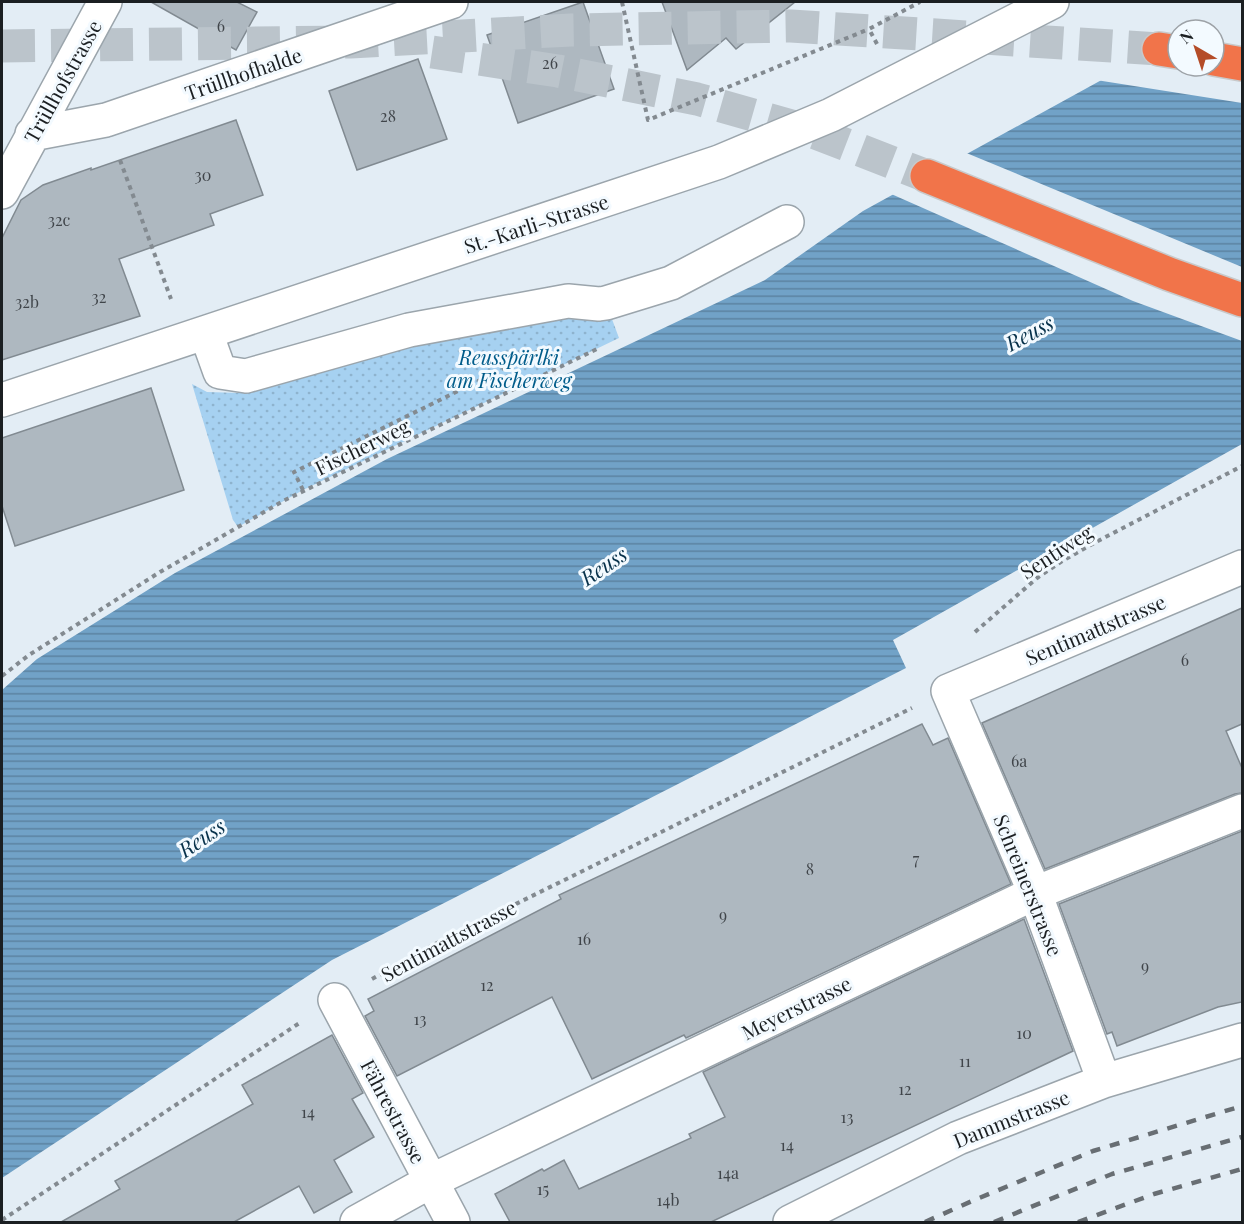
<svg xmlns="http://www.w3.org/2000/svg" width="1244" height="1224" viewBox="0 0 1244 1224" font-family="'Playfair Display',serif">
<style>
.grass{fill:url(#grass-dots)}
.water{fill:url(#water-rules)}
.pier{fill:#e3edf5}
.building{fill:#aeb8c0;stroke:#818a91;stroke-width:1.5}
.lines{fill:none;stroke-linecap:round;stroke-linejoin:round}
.highway-tunnel{stroke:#bbc4cb;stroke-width:33;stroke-dasharray:33 16;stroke-linecap:butt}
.minor-casing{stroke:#9ba5ac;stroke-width:36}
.highway-casing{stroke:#c8c9ca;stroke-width:36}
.path{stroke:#838a90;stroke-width:4;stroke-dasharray:4.5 4.5;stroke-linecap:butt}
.minor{stroke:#fff;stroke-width:33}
.highway{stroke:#f1744a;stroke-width:33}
.rail{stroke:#686e73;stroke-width:4.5;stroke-dasharray:10 10;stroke-linecap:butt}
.labels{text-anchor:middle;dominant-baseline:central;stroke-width:6;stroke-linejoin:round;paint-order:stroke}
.number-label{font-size:16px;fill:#40454a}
.street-label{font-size:20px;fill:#1b1f22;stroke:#f3faff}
.park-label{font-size:20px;font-style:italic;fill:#005c8a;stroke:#f3faff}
.water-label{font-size:21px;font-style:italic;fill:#07314a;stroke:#f3faff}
</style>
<defs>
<pattern id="grass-dots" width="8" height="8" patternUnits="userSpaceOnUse" patternTransform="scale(1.5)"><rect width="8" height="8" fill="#a6d1f1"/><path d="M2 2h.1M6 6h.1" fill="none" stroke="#8eb3ce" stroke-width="1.8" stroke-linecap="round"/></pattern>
<pattern id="water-rules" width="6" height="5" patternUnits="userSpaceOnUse" patternTransform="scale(1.5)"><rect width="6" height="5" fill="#71a2c7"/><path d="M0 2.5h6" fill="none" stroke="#5c83a1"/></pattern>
</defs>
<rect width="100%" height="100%" fill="#e3edf5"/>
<path class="grass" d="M606 303 619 338 303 490 238 527 233 520 192 384 207 392 241 393 279 385 335 363Z"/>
<path class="water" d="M1242 3V444L893 640 906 668 332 960 2 1178V690L37 659 175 573 387 459 765 280 863 211 1178 38V66H1214V30Z"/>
<path class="pier" d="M1239 2H1242V103L1096 80 1178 35V66H1214V30L1190 29Z
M964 152 1242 267V341L1133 301 889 193Z"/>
<path class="building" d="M151 2H237L257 12 236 50Z
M583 2 614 89 518 123 487 35Z
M662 2H795L736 49 726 38 687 70Z
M418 59 447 139 357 170 329 91Z
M236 120 263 195 210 214 214 225 119 259 140 316 2 360V238L21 200 43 185 91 168V170Z
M151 388 184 490 15 546 2 506V438Z
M1242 608V724L1226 731 1242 768V793L1235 794 1045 869 982 723Z
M922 724 933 745 948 738 1011 884 686 1038 684 1035 592 1079 552 997 397 1076 365 1016 374 1011 368 999 561 899 559 895Z
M1242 831V1002L1218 1007 1117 1046 1112 1032 1107 1034 1059 904Z
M1024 919 1073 1051 711 1222H508H510L495 1194 542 1169 544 1171 564 1160 579 1189 691 1138 689 1134 725 1117 703 1072Z
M332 1035 363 1093 352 1099 374 1137 334 1160 352 1192 314 1213 299 1186 234 1222H61L120 1189 115 1181 253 1104 242 1085Z"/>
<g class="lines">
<path class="highway-tunnel" d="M2 46 350 42 571 30 791 26 1159 49
M432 52 558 71 697 99 816 133 927 176"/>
<defs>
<path id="minor" d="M32 134 106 120 451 2
M2 192 105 2
M206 333 220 372 246 376 409 330 568 301 599 304 606 303 671 283 787 222
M2 400 719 162 831 115 1052 2
M335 1000 453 1222
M1104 1081 1035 893 948 691 1242 567
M357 1222 431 1181 1035 893 1242 811
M790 1222 958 1138 1104 1081 1242 1040"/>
<path id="highway" d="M1159 49 1178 52
M1214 59 1242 64
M927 176 1169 274 1242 300"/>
</defs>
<use href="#minor" class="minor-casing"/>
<use href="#highway" class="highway-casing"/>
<path class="path" d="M622 2 648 120 869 29
M877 44 869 29 920 2
M120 160 171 299
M303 490 294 472 541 350
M975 632 1037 578 1064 560 1096 542 1242 466
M2 676 29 655 160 572 283 501 599 348
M372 979 435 944 912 708
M2 1220 301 1022"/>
<use href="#minor" class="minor"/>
<use href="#highway" class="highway"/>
<path class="rail" d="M925 1222 972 1201 1093 1151 1242 1106
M994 1222 1112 1174 1242 1137
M1078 1222 1154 1194 1242 1169"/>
</g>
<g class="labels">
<g class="number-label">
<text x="221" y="25">6</text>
<text x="550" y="62">26</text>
<text x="388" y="115">28</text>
<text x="203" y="174">30</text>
<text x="59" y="219">32c</text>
<text x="99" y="296">32</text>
<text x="27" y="301">32b</text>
<text x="1185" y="659">6</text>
<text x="1019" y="760">6a</text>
<text x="916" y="858">7</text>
<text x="810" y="868">8</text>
<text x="723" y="914">9</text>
<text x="584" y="938">16</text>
<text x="1145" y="965">9</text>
<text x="487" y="984">12</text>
<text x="420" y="1018">13</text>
<text x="1024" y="1032">10</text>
<text x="965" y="1060">11</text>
<text x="905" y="1088">12</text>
<text x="308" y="1111">14</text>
<text x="847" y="1116">13</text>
<text x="787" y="1144">14</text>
<text x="728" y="1172">14a</text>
<text x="543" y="1188">15</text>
<text x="668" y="1199">14b</text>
</g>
<g class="street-label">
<text transform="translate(243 73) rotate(-19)">Trüllhofhalde</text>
<text transform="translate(62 81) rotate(-61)">Trüllhofstrasse</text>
<text transform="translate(536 223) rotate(-18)">St.-Karli-Strasse</text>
<text transform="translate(362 446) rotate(-26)">Fischerweg</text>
<text transform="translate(1056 551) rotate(-33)">Sentiweg</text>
<text transform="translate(1095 629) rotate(-23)">Sentimattstrasse</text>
<text transform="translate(1029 885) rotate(68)">Schreinerstrasse</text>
<text transform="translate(448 940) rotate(-28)">Sentimattstrasse</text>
<text transform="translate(796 1007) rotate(-26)">Meyerstrasse</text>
<text transform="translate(394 1111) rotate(62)">Fährestrasse</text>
<text transform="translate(1011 1118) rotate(-22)">Dammstrasse</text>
</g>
<g class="park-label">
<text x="509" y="356">Reusspärlki<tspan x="509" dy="23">am Fischerweg</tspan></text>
</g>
<g class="water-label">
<text transform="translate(1029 332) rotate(-28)">Reuss</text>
<text transform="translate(603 565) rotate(-34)">Reuss</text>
<text transform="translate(201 837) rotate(-34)">Reuss</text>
</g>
</g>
<rect width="1244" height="1224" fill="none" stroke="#1b1f22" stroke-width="6"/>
<g transform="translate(1196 48) rotate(321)"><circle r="28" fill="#f3faff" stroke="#9da2a7" stroke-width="1.5"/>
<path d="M0-4.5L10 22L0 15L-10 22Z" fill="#b44c28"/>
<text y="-9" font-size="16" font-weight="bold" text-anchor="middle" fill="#1b1f22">N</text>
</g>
</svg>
